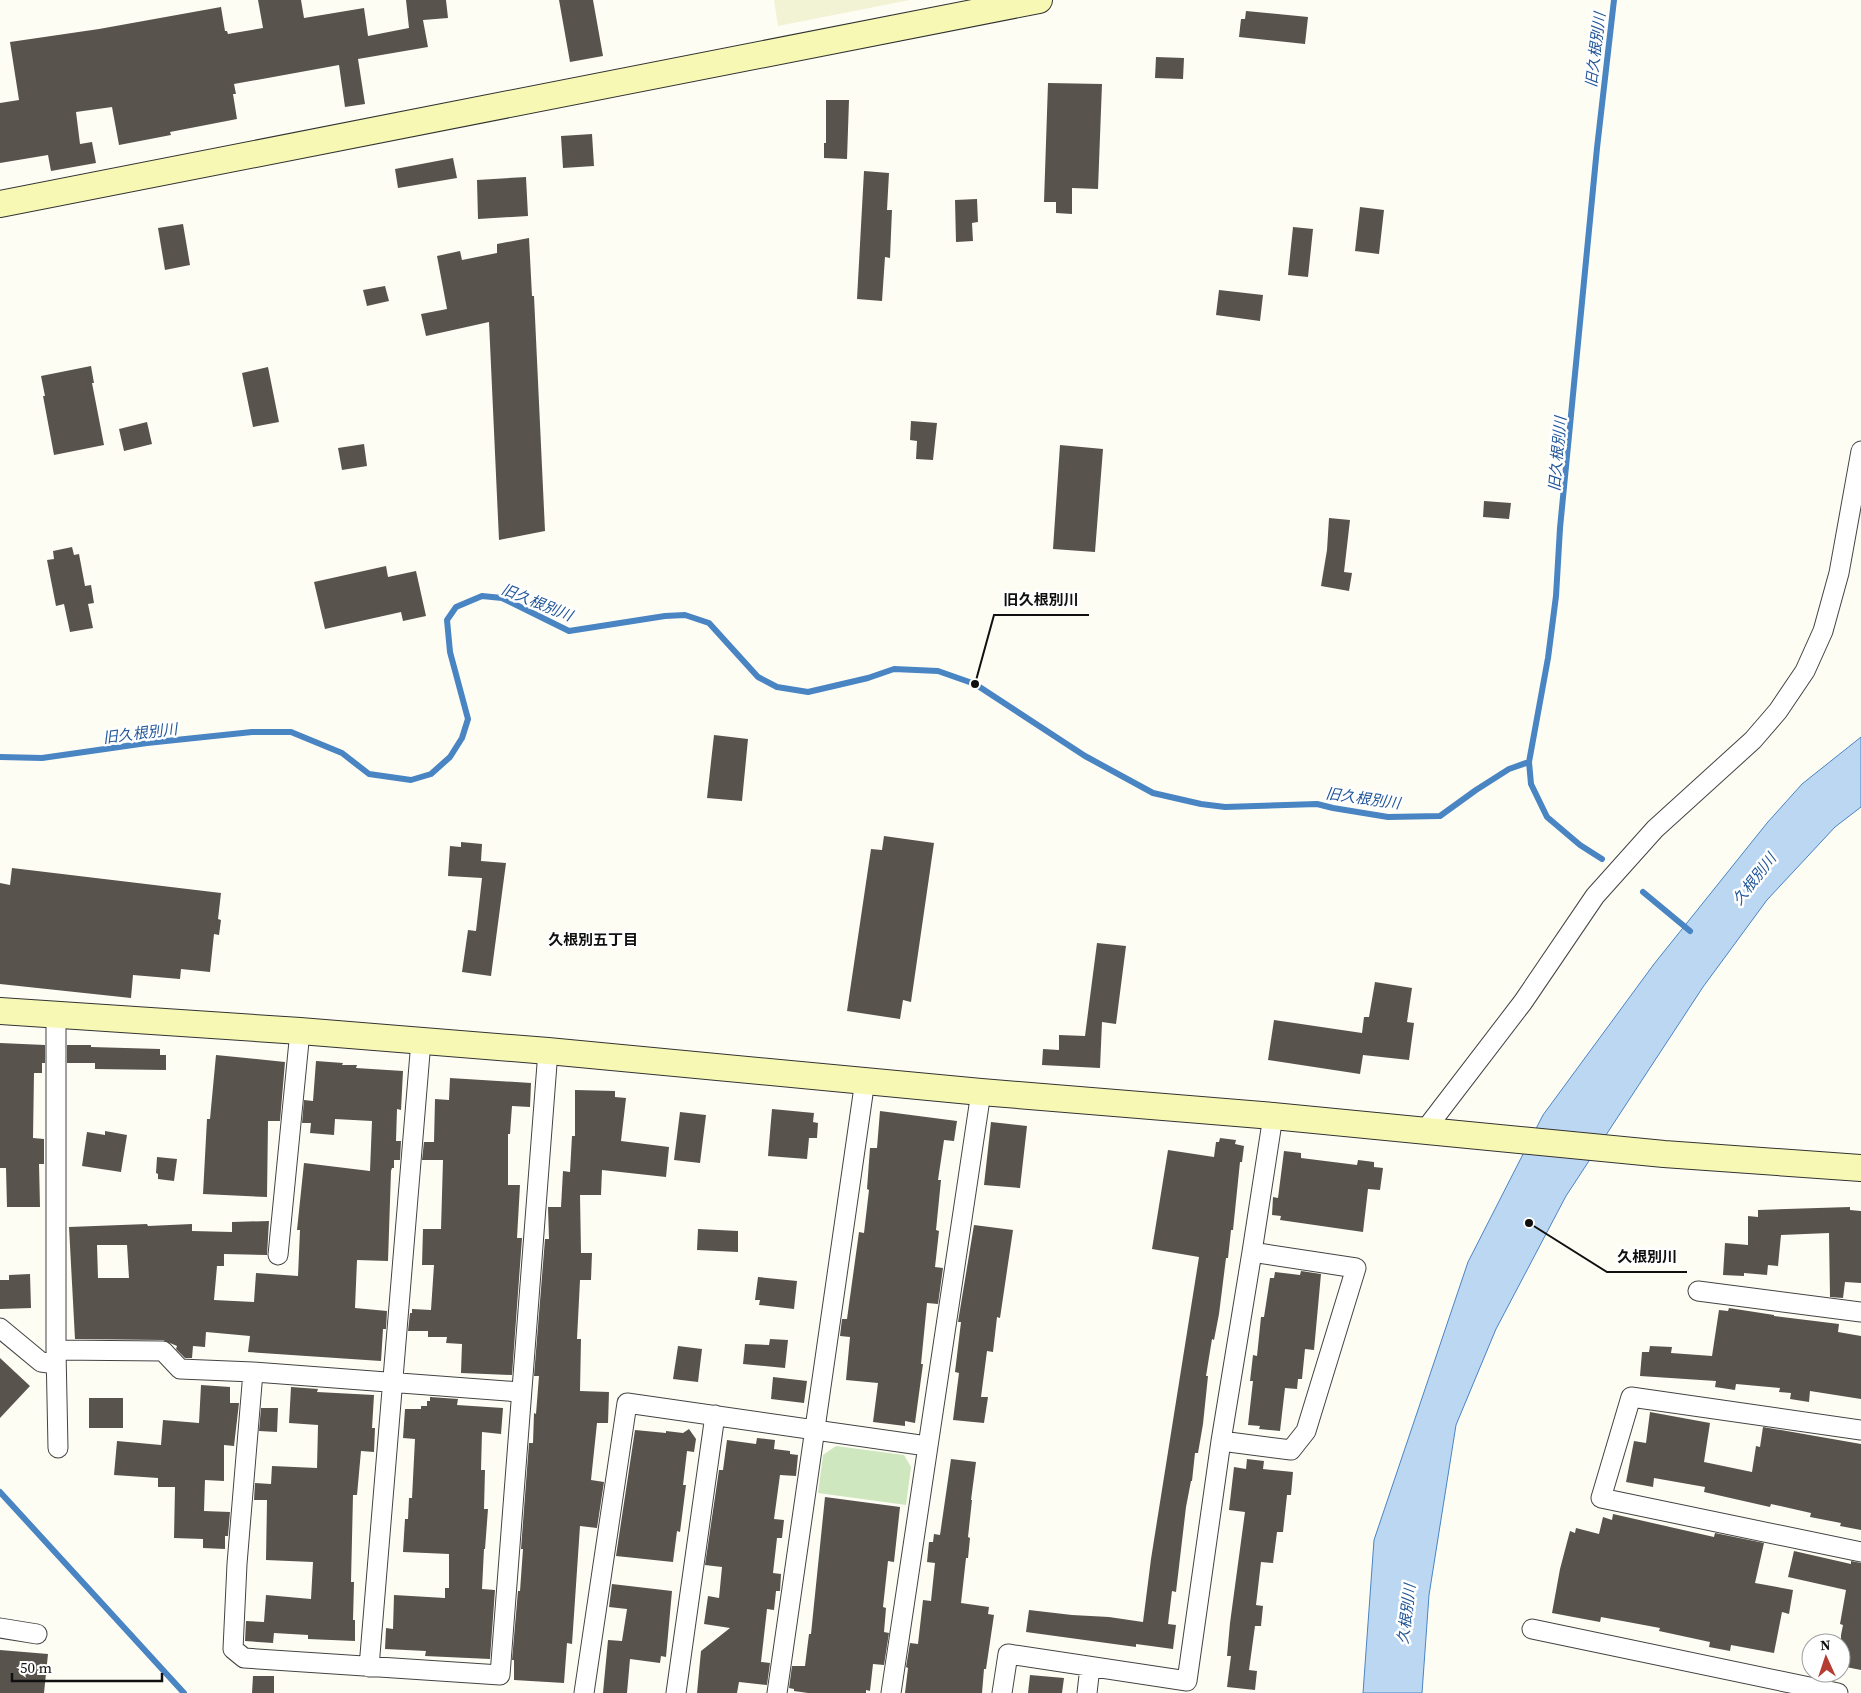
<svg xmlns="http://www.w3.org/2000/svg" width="1861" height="1693" viewBox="0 0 1861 1693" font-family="'Source Serif 4','Noto Sans JP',serif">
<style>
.farmland{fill:#f2f3d5}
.green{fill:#cfe7bf}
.water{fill:#bcd7f2;stroke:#4984c3}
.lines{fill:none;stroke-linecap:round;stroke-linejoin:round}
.stream{stroke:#4984c3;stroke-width:6}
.building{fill:#58534d;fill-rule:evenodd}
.street-casing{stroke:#434343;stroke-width:21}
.secondary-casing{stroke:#323232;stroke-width:28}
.street{stroke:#fff;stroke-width:19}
.secondary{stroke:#f8f8b5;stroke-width:26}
.labels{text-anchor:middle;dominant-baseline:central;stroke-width:5;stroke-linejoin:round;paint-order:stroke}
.water-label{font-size:15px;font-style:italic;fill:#225799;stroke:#fff}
.neighbourhood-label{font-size:15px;font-weight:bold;fill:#101010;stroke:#fff}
.leader{fill:none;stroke:#101010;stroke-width:2}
.callout-dot{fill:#101010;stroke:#fff;stroke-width:2}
.callout-label{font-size:15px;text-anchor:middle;font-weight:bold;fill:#101010;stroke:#fff;stroke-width:5;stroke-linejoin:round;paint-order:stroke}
</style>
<rect width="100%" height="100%" fill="#fefdf4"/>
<path class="farmland" d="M774 0H910L778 26Z"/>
<path class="green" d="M836 1446 904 1455 911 1467 906 1505 818 1493 823 1455Z"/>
<path class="water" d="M1861 737V807L1835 827 1767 900 1703 987 1566 1196 1496 1329 1456 1425 1429 1595 1422 1693H1363L1374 1540 1468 1262 1543 1115 1654 964 1767 823 1802 784Z"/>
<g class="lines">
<path class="stream" d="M0 757 42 758 147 743 252 732H291L342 753 369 774 411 780 431 774 450 757 462 738 468 719 450 652 447 620 456 607 482 596 502 598 569 631 665 616 685 615 709 623 758 677 777 687 808 692 868 678 894 669 938 671 975 684 1085 756 1153 793 1201 804 1225 807 1317 804 1333 808 1388 817 1440 816 1476 790 1509 769 1529 762 1548 658 1556 596 1560 528 1597 148 1614 0
M1529 762 1531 784 1547 817 1580 845 1602 859
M1643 892 1690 931
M0 1492 184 1693"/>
</g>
<path class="building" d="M258 0H301L304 18 364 8 368 36 409 28 406 0H446L448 18 423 20 428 47 358 59 365 104 345 107 339 65 234 84 236 94H233L237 119 170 132 171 135 119 145 112 107 76 112 80 144 92 142 96 163 51 171 48 155 0 163V103L19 100 10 42 99 29 221 7 225 31H227L228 34 263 28Z
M559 0H593L603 56 570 62Z
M1246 11 1308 17 1305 44 1239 37 1241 19H1245Z
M1156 57 1184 58 1183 79 1155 78Z
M1048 83 1102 84 1098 189 1072 188V214L1056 213V202H1044Z
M826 100H849L847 159 824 158V143H826Z
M592 134 594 166 563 168 561 136Z
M453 158 457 178 398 188 395 169Z
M864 171 889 173 887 210H892L890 258 885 257 882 301 857 299Z
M526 177 528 216 478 219 477 180Z
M977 199 978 222 972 223 973 241 956 242 955 200Z
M1360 207 1384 210 1379 254 1355 251Z
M183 224 190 265 165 270 158 228Z
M1293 227 1313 229 1308 277 1288 275Z
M529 238 532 296H534L545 531 499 540 489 322 426 336 421 314 447 309 437 256 460 251 462 260 497 253V244Z
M385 286 389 301 367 306 363 290Z
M1219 290 1263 295 1260 321 1216 315Z
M91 366 94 383H92L104 445 54 455 43 396H45L41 376Z
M268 367 279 422 253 427 242 373Z
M911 421 937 423 933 460 916 459 917 441 910 440Z
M147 422 152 444 124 451 119 429Z
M364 444 367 466 342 470 338 448Z
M1060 445 1103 449 1095 552 1053 549Z
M1484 501 1511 503 1509 519 1483 517Z
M1329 518 1350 520 1344 572 1352 573 1349 591 1321 586 1327 550Z
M72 547 74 555 79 554 85 586 91 585 94 603 88 604 93 628 70 632 64 604 56 606 47 560 54 559 53 551Z
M386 566 388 577 416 571 426 616 403 621 401 612 325 629 314 582Z
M714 735 748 739 742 801 707 798Z
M884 836 934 843 911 1002 903 1000 900 1019 847 1011 871 849 882 850Z
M461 842 482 844 481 861 506 863 491 976 462 972 468 930 476 931 482 878 448 876 450 846 461 847Z
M12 868 221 893 218 919 221 920 219 935 214 934 210 972 181 969 180 979 133 975 131 998 0 984V883L10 885Z
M1097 943 1126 946 1116 1024 1102 1022 1100 1068 1042 1065 1043 1049 1059 1050V1035L1085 1036Z
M1375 982 1412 988 1407 1022 1414 1023 1409 1060 1363 1055 1360 1074 1268 1060 1274 1020 1362 1033 1364 1017H1369Z
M0 1043 45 1045V1063H42V1073H34L33 1138 44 1139V1164H39L40 1207H7L6 1168H0Z
M67 1045H91V1047L160 1049V1055H166V1070L95 1069V1063H67Z
M216 1055 285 1062 280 1121H268L267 1197 203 1194 207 1119H210Z
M316 1061 343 1063 342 1065H357L356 1068 403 1071 401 1110 397 1109 396 1141H401L400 1160H394V1168H392L391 1171 388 1261 357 1260 355 1308 387 1311 386 1329H383L381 1361 248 1352 250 1336 206 1332 205 1347 193 1346 192 1358H185L176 1349 177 1346 163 1340 75 1339 69 1227 147 1224 148 1226 192 1224V1231L232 1232V1222L269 1221 267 1255 224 1254V1266H217L214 1300 254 1302 256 1273 298 1276 300 1230H297L304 1163 370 1171 372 1121 335 1119 334 1135 310 1133 311 1123H302L304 1100 313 1101ZM97 1245H127L129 1278H98Z
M450 1078 531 1083 530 1107 512 1106 510 1134H508V1185H520L517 1238H522L512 1375 461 1373 462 1344 446 1343 447 1337H428V1331H408L410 1313H412V1309L431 1310 434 1265H422L423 1229H441L443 1160H422L424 1142H434L435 1099 449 1100Z
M575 1090 615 1091V1097L626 1098 621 1141 669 1147 666 1177 602 1170 601 1195H580L581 1253H592L591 1280H580L577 1339H581L580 1391 609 1392 608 1423H597L591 1480 604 1482 597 1528 580 1526 572 1644 567 1643 564 1683 514 1680V1660H512L518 1591H520L523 1549H521L529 1443H533L534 1413 536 1414 539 1376H534L545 1239H549L548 1207H561L563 1171 570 1172 572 1136H575Z
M772 1109 814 1113 813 1122 818 1123 817 1138H809L807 1159 768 1156Z
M880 1111 957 1121 954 1141 944 1140 938 1180H941L936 1230 939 1231 935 1267 943 1268 938 1304 927 1303 921 1364H923L915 1423 905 1421V1426L873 1422 878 1383 846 1380 850 1337 840 1336 842 1319H847L859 1232 864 1233 869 1190 867 1189 870 1148H877Z
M680 1112 706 1115 700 1163 674 1160Z
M991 1122 1027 1126 1020 1188 984 1185Z
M105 1131 127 1135 121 1172 82 1166 87 1132 105 1135Z
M1220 1138 1236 1140 1235 1144 1244 1146 1242 1162H1240L1233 1230H1231L1228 1258H1226L1219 1314 1214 1340 1212 1339 1206 1376H1208L1203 1424 1198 1453H1195L1192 1481H1191L1186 1507 1176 1592 1172 1591 1168 1624 1176 1625 1173 1649 1136 1644V1647L1026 1632 1029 1610 1072 1615 1109 1617 1143 1622 1151 1559 1199 1257 1152 1249 1168 1150 1214 1157 1216 1142H1219Z
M1284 1151 1301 1153V1158L1357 1165 1358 1160 1374 1162V1167L1383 1168 1380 1190 1368 1189 1363 1232 1280 1220 1281 1216 1272 1215 1273 1197 1278 1198Z
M157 1157 177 1159 174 1181 158 1179V1174L156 1173Z
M1850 1207V1210L1861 1211V1283L1845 1282 1843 1298 1830 1297 1829 1233 1781 1235 1778 1266 1768 1265 1767 1275 1744 1273V1276L1723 1275 1725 1243 1748 1245V1216L1758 1217V1210Z
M974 1225 1013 1230 1000 1318 997 1317 993 1352 987 1351 981 1397H988L984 1423 953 1420 959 1373 955 1372 961 1322H958Z
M698 1229 738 1231V1252L697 1250Z
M1301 1271 1321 1274 1314 1350 1305 1349 1302 1379H1298L1297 1389 1285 1388 1280 1431 1259 1429 1260 1426 1248 1425 1253 1381H1250L1253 1355 1257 1356 1261 1317H1264L1270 1278H1274L1275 1272 1300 1275Z
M30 1274 31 1308 0 1309V1280H9V1275Z
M758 1277 797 1281 794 1309 759 1305 760 1300H755Z
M1729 1308 1774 1315V1316L1839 1324 1838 1332 1861 1336V1399L1810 1391 1809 1402 1790 1399 1791 1393 1779 1392 1780 1388 1736 1384 1735 1390 1715 1387 1716 1381 1640 1376 1642 1352H1649L1650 1346 1672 1347 1671 1353 1712 1356 1719 1310 1728 1311Z
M770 1339 788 1340 785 1368 743 1364 745 1344 769 1345Z
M678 1346 702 1349 698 1382 673 1379Z
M0 1358 30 1386 0 1418Z
M773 1377 807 1381 804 1403 771 1399Z
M201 1385 230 1387V1403H239L234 1446 224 1445V1481L205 1480 204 1511 230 1512 228 1536H225V1549L203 1548V1539L174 1538 175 1487H158V1478L114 1475 117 1441 161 1445 163 1420 199 1423Z
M291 1387 318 1389 317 1392 374 1395 372 1428H375L374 1452 361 1451 357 1495H353L351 1582H354L353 1620H355V1641L308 1639V1635L274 1633 273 1643 245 1641 246 1621 264 1622 266 1595 311 1599 313 1562 266 1560 267 1500H254L255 1483 271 1484 272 1466 317 1468 318 1425 289 1423Z
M430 1397 458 1399 457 1405 503 1408 501 1434 482 1432 481 1470H485L484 1509H488L485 1549H484L482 1589 495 1590 490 1659 425 1656 426 1651 385 1649 386 1628 393 1629 394 1595 445 1598V1588H449V1554L403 1552 405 1519H408L409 1498H412L415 1439 403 1438 405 1409H421V1406H427V1401H430Z
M89 1398H123V1428H89Z
M261 1408H278L277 1432 259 1431Z
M1650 1412 1710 1423 1704 1462 1752 1472 1756 1446 1760 1447 1763 1427 1861 1444V1530L1840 1526 1841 1523 1810 1517 1811 1513 1771 1504 1770 1507 1704 1492 1705 1487 1654 1478 1653 1487 1626 1482 1634 1441 1646 1443Z
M689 1429 696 1439 694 1452 687 1451 683 1485H686L680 1532 677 1531 673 1562 616 1556 635 1430 666 1433V1431L683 1433Z
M757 1438 775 1440 774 1449 790 1451V1454L798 1455 796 1476 780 1475 774 1519 784 1520 782 1538H777L773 1573 781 1574 780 1591H776L774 1610 767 1609 761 1662 770 1663 767 1685 739 1682 737 1693H697L701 1651 730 1628 704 1624 708 1596 719 1598 722 1567 705 1565 719 1470H723L727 1440 756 1444Z
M951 1459 976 1462 971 1500H972L968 1537 970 1538 968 1558H966L961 1603 989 1607 988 1614 994 1615 986 1669H984L982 1693H905L908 1668 906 1667 910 1643 918 1644 923 1600 931 1601 935 1563 927 1562 929 1542H933L934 1534 940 1535Z
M1247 1459 1264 1461 1263 1469 1293 1472 1291 1495H1287L1283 1532H1277L1273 1563 1261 1562 1256 1605 1263 1606 1261 1626H1255L1249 1670 1257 1671 1255 1690 1227 1687 1231 1656H1227L1230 1623 1245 1512 1229 1510 1234 1467 1246 1469Z
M825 1497 900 1507 894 1562 888 1561 883 1607 886 1608 884 1632 889 1633 884 1665 873 1664 870 1691 866 1690V1693H808L794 1691V1689L789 1688 792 1666H805L809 1634H811Z
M1613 1514 1714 1537 1715 1533 1764 1543 1755 1583 1793 1590 1789 1614 1782 1612 1774 1653 1731 1645 1730 1651 1709 1647 1710 1642 1659 1631 1660 1628 1601 1617 1600 1622 1552 1613 1560 1569 1570 1531 1575 1533 1576 1528 1599 1534 1603 1517 1612 1520Z
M1794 1551 1851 1564V1561L1861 1563V1670L1841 1666V1635L1843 1625 1840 1624 1846 1590 1788 1577Z
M612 1584 672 1591 666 1657 661 1656 660 1663 630 1659 627 1693H603L608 1640 622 1641 627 1609 609 1607Z
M0 1650 48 1654 44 1693H0Z
M1030 1675 1064 1678 1062 1693H1028Z
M253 1676H274V1693H252Z"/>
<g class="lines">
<defs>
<path id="street" d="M56 1014V1350L58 1448
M1425 1130 1523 1002 1595 896 1655 829 1753 740 1778 711 1805 671 1823 631 1839 573 1861 451
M278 1255 300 1031
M1698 1291 1861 1312
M0 1328 41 1362 56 1364
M56 1350 163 1351 180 1369 253 1372 520 1392
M253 1372 237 1564 233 1649 244 1658 500 1675 548 1051
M1861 1430 1631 1397 1601 1498 1861 1552
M1221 1441 1291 1450 1306 1431 1356 1268 1252 1252
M0 1628 37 1634
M1532 1629 1838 1693
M369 1667 421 1041
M584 1693 627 1403 927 1446
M676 1693 715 1415
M777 1693 865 1080
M891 1693 981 1092
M1002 1693 1008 1654 1187 1681 1221 1441 1252 1252 1273 1116
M1087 1693 1090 1667"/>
<path id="secondary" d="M0 204 1039 0
M0 1011 300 1031 548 1051 981 1092 1273 1116 1664 1154 1861 1168"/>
</defs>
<use href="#street" class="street-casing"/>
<use href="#secondary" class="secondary-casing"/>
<use href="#street" class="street"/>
<use href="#secondary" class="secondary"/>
</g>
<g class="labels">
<g class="water-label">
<text transform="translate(1595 50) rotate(-83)">旧久根別川</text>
<text transform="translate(1557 454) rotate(-85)">旧久根別川</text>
<text transform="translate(537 602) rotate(22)">旧久根別川</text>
<text transform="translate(140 733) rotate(-7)">旧久根別川</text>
<text transform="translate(1363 798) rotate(8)">旧久根別川</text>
<text transform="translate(1754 879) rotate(-52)">久根別川</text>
<text transform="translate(1406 1614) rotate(-83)">久根別川</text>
</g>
<g class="neighbourhood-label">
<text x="593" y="939">久根別五丁目</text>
</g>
</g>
<path class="leader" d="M975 684L994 615H1089M1529 1223L1607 1272H1687"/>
<g class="callout-dot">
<circle cx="975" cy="684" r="5"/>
<circle cx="1529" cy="1223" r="5"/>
</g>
<g class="callout-label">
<text x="1041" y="605">旧久根別川</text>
<text x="1647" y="1262">久根別川</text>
</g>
<g transform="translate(1826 1658) rotate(357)"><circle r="24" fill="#ffffff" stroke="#9f9f9f"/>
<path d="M0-4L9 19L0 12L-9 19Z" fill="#b53c33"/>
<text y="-8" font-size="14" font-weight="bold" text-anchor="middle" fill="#101010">N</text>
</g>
<path d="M12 1673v8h150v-8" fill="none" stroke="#101010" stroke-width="2.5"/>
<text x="20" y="1673" font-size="15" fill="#101010" stroke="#ffffff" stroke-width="4" paint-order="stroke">50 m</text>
</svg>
